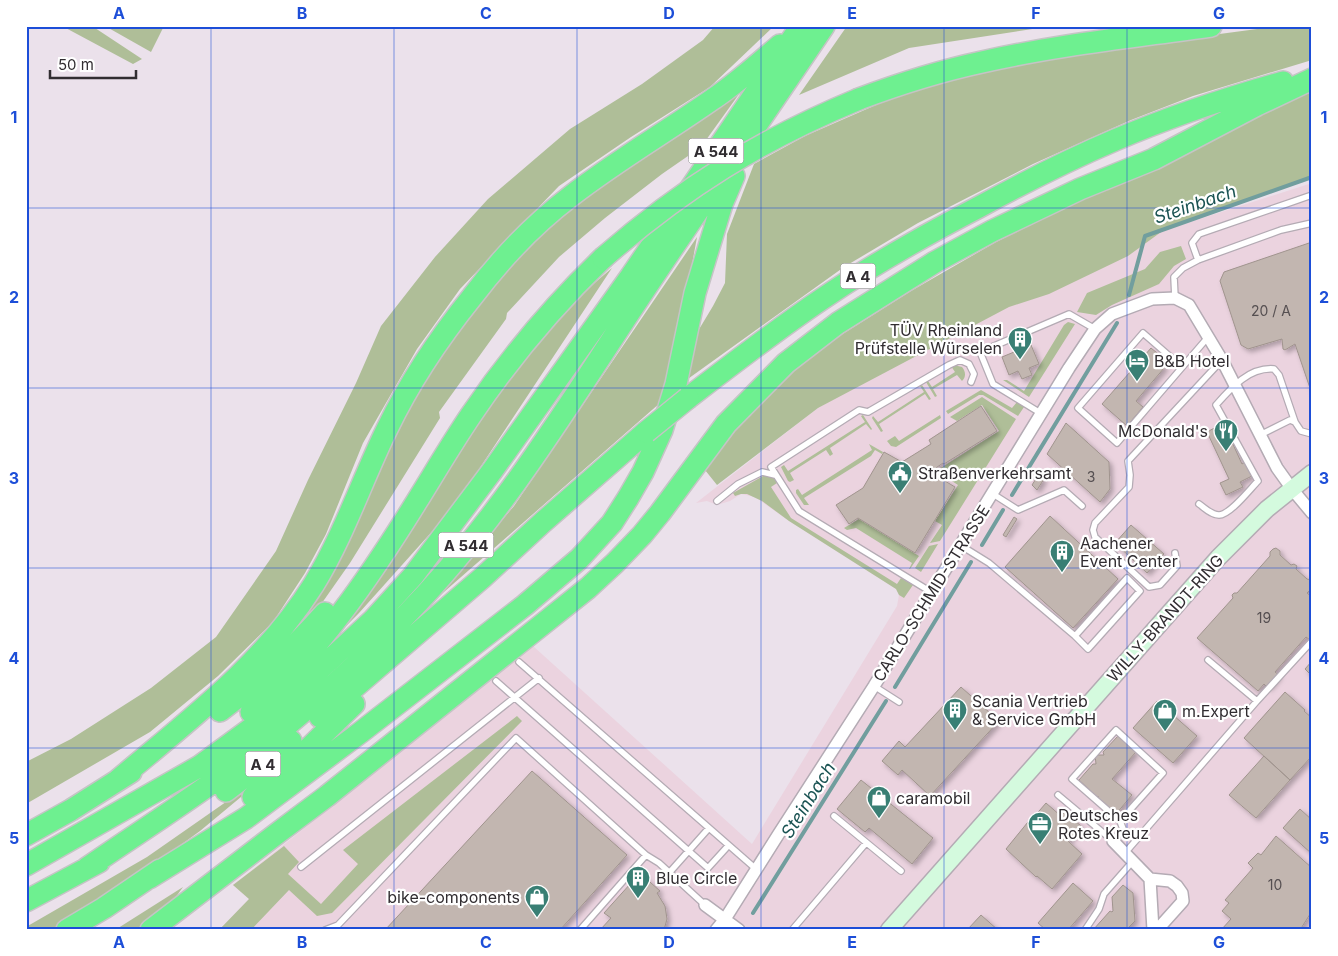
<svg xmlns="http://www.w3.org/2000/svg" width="1338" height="956" viewBox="0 0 1338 956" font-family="Inter,sans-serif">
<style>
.commercial{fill:#ebd3df}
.green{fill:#afbe98}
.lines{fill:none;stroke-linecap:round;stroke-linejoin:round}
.stream{stroke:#719e9e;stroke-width:4}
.building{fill:#c2b6b0;stroke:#a0948e;filter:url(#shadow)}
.lane-casing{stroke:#b4abb4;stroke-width:8}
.street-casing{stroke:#b4abb4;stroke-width:14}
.secondary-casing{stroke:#b4abb4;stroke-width:19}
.highway-casing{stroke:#c5c4c5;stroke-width:24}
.lane{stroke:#fff;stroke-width:5.5}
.street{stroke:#fff;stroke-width:11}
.secondary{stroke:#d4fade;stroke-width:16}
.highway{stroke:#6ef090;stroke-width:21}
.highway-bridge-casing{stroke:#c5c4c5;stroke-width:24;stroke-linecap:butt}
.highway-bridge{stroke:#6ef090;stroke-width:21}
.grid{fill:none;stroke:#1d4ed8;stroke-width:1;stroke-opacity:0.55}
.labels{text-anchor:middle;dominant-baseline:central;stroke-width:4.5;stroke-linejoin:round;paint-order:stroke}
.number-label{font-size:14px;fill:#554f51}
.shield{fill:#fff;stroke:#6f6c6f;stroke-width:1}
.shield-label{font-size:15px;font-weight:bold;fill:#312d31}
.poi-label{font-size:16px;fill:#312d31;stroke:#fff;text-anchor:start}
.street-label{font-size:16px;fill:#312d31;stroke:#fff}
.water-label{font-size:18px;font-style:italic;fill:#1a5353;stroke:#fff}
.neatline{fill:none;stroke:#1d4ed8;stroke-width:2}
.grid-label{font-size:16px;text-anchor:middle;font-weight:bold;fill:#1d4ed8}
</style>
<defs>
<filter id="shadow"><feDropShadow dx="3" dy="3" stdDeviation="2.5" flood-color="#0004"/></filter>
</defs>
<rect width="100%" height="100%" fill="#ebe1eb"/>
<path class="commercial" d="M1312 183V930H219L249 899 233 885 533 646 752 844 897 606 899 595 896 589 789 521 755 497 741 494 730 501 717 505 707 501 696 503 818 408 1084 256Z"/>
<path class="green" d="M62 26H92L142 59 133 64Z
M105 26H164L151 52Z
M715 26H774L710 87 631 137 559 186 460 289 417 349 363 443 326 534 305 573 273 622 218 676 150 732 26 804V762L71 739 151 688 216 637 276 551 308 480 356 383 381 326 435 257 488 199 570 129 642 84 703 40Z
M847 26H1052L909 48 799 95Z
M1279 26H1312V60L1193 96 1131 120 1033 164 918 223 844 267 685 381 695 336 713 306 725 283 727 234 754 164 805 136 908 91 1040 58Z
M747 83 701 147 662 174 605 218 559 257 507 313 506 319 439 412 440 418 350 563 310 620 301 614 442 346 477 301 564 209Z
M1312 92V178L1278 188 1168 227 1128 256 1049 294 1009 307 818 408 717 485 705 470 743 421 814 352 911 291 996 242 1262 112Z
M697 237 668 396 429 605 514 506Z
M1181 246 1186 259 1174 266 1159 284 1112 305 1096 315 1077 312 1087 293 1145 269 1160 252Z
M612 268 454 507 359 613 346 626 341 624 466 435 531 347 570 304Z
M1068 322 1075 324 1029 397 1003 380H1007L1024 391 1064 325Z
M954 365 962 367C966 372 966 377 962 381L957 375 933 389 937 396 935 397 926 382 928 381 932 387 955 372 951 366Z
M922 385 931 399 929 400 925 394 879 424 883 431 881 432 872 418 873 416 878 422 924 392 920 386Z
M981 390 1012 408 1017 402 1024 407 1018 416 983 395H979L948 414 946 411Z
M982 397 1016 419 940 541 930 543 942 525 935 521 958 485 936 471 999 431 982 405 957 421 950 417Z
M863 415 872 429 871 430 866 424 830 448 833 454 830 456 826 450 790 473 794 480 790 482 788 481 781 467 784 465 788 471 865 422 861 416Z
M940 415 941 418 896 447 891 446 887 441 895 436 899 441Z
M869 444 883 452 882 454 875 450 871 456 804 498 809 505H804L796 493V490L798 489 802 495 872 450Z
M765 475 774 478 777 483 771 487 791 518 897 584 901 578 913 585 904 598 899 595 896 589 789 521 762 501 747 494H741L735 496 733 493Z
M859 519 919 556 910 569H909L912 563 856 528 847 530 844 528Z
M938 544 921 572 915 568 929 546Z
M517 716 522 721 332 913 317 916 289 890 251 930H219L249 899 233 885 284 846 299 862 288 874 321 904 358 864 343 850Z
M282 763 200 831 112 895 51 930H26V927L147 857Z
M183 887 168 908 140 930H115Z"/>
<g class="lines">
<path class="stream" d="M1129 295 1145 236 1312 177
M1012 495 1117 323
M982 545 1003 510
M895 687 971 562
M753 913 886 701"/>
</g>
<path class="building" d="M1312 242V394L1295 344 1285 350 1283 349 1282 339 1248 349 1241 345 1220 281 1224 272Z
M1031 345 1039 364 1029 368 1032 375 1022 379 1018 371 1009 375 1002 357Z
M1151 348 1162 357 1159 361 1165 367 1136 401 1143 407 1127 426 1102 404Z
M981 406 997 431 944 464 943 463 930 472 955 487 915 553 858 518 849 524 836 505 863 488 884 452 902 462 931 444 929 440Z
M1066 423 1109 462 1110 489 1100 502 1047 454Z
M1220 425 1228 441 1231 440 1242 464 1245 462 1252 476 1240 482 1243 487 1226 495 1220 483 1229 479 1207 432Z
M1039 474 1044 479 1037 490 1032 485Z
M1050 516 1118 579 1073 628 1005 567Z
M1014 517 1017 519 1006 537 1003 535Z
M1131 525 1164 554 1147 573 1115 543Z
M1276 548 1280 551V555L1291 565 1294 564 1297 566 1296 569 1307 579 1312 580V588L1307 593 1312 597V638L1310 640 1306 637 1275 672 1279 675 1268 688 1264 684 1258 691 1197 638 1233 598 1232 595 1234 593H1237L1270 556V552L1273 549Z
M1312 661V676L1305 669Z
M961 687 999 721 930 796 902 770 898 775 882 761 899 741 905 747Z
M1285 692 1305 710 1304 711 1312 718V756L1290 780 1244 738Z
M1157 701 1197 736 1173 763 1133 728Z
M1118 736 1136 752 1112 779 1132 795 1116 814 1098 798V796L1097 797 1079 780 1093 764H1096L1095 755H1104L1103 752Z
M1264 756 1290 780 1256 818 1229 795Z
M532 771 627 855 560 930H385Z
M861 780 933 838 912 864 869 828 865 832 837 809Z
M1046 803 1061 816 1065 812 1081 826 1068 841 1082 854 1052 889 1037 876 1036 877 1006 849 1032 817 1033 818Z
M1300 809 1312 820V854L1283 828Z
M1276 836 1312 868V911L1300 930H1221L1231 919 1222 911 1229 903 1225 900 1253 868 1248 863 1258 853 1261 855Z
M640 873 660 891 657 893 665 906 667 919 664 930H600L611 918 604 913Z
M1073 883 1093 901 1068 930H1046L1038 923Z
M1123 885 1133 893 1135 921 1129 927 1130 929 1093 930 1110 911 1112 912 1113 911 1112 897Z
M981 915 998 930H967Z"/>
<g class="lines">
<defs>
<path id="lane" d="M1198 260 1192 243 1199 234 1312 195
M1175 298 1174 277 1183 268 1198 260 1281 230 1312 223
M1182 367 1143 333 1078 408 1117 443 1209 336
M1042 414 993 384 980 352 1069 314 1095 329
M1260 435 1290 420 1295 422
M993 494 1018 510 1064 490 1082 506
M717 501 738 484 762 472 775 475
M1199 504C1205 508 1211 515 1219 515 1230 515 1250 489 1258 481L1216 405C1231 388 1249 367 1274 369L1279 375 1295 422 1301 431 1312 434
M960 545 989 563 1075 636 1088 649 1140 591 1127 578 1075 636
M1175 553 1177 566 1160 585 1149 587 1095 537 1093 530 1095 523 1129 487 1130 475 1128 461 1222 360
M931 592 799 511 771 467 859 410 868 412 949 365 960 360 969 364 974 374 971 382
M1208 660 1257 701 1312 641
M519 662 756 869
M496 681 708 868 728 846
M874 686 899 702
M1058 795 1113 841 1123 829 1120 821 1163 773 1116 730 1072 779 1120 821
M834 816 901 871
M1125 853 1257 701
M301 867 539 678
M669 873 709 828
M325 930 338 925 516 738 646 855 659 863 705 905
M580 930 646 855
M792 930 866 843
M1085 930 1099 909 1104 894 1133 861"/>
<path id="street" d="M1113 841 1150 879 1170 881 1177 886 1182 893 1183 901 1157 930
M1150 879 1153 930
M705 905 739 930
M716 930 725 919 778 835 874 686 1069 368 1095 329 1112 314 1152 299 1175 298 1189 305 1222 360 1277 468 1292 489 1312 513"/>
<path id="secondary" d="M889 930 1218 558 1267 509 1312 473"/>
<path id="highway" d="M859 99C899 84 940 71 982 62 1057 45 1134 37 1211 26
M688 398C732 364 776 330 822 299 872 265 925 235 979 207 1023 183 1068 160 1115 140 1169 117 1226 98 1283 82
M220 711C258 682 293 649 325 613
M251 712C318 653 370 577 417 501 435 472 452 443 471 415 511 356 552 307 603 258
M320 717 482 578 543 522 646 432
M118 780C189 720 264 664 314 584 344 535 362 480 387 429 410 381 439 338 472 297 500 260 534 224 571 196 616 161 666 132 713 99 737 83 758 64 780 45
M226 791 291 741
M253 797 307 750 354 704
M26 835 71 810 131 772
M26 865 200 766 260 722 294 693 373 620 413 576 492 471 631 276 801 26
M87 868C132 837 179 807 223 775 289 727 350 673 407 614 490 529 555 427 620 327 686 226 756 127 824 26
M149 878 246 818 361 732 525 605 579 559 612 523 628 498 643 472 662 430 676 384 695 293 722 204 734 176
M26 901 99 862
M67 930 104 908 160 870
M151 930 279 832 327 796 588 588 615 563 642 535 660 513 726 424 786 363 838 323 935 262 992 231 1080 189 1154 159 1257 105 1312 79"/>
</defs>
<use href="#lane" class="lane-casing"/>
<use href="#street" class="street-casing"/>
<use href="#secondary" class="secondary-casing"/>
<use href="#highway" class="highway-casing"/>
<use href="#lane" class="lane"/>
<use href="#street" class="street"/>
<use href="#secondary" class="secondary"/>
<use href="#highway" class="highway"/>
<defs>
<path id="highway-bridge" d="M603 258C683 188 760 140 859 99
M646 432 688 398"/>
</defs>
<use href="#highway-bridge" class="highway-bridge-casing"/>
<use href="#highway-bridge" class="highway-bridge"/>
</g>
<path class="grid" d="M211 26V930M394 26V930M577 26V930M761 26V930M944 26V930M1127 26V930M26 208H1312M26 388H1312M26 568H1312M26 748H1312"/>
<defs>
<symbol id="building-pin" viewBox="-11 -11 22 30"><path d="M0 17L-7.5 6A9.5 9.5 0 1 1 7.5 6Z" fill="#397f74" stroke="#fff"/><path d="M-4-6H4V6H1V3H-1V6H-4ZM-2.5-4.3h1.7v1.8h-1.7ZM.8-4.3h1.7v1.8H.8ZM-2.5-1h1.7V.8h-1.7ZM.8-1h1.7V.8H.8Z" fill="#fff"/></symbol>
<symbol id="hotel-pin" viewBox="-11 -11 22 30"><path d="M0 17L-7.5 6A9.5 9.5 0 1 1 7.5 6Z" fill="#397f74" stroke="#fff"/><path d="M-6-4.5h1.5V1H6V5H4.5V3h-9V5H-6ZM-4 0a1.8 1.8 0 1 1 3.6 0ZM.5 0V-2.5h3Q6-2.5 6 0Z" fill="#fff"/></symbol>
<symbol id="restaurant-pin" viewBox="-11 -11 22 30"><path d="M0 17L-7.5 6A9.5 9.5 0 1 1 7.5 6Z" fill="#397f74" stroke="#fff"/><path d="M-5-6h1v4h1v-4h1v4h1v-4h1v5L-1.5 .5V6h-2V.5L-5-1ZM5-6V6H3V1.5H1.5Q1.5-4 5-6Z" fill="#fff"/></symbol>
<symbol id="civic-pin" viewBox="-11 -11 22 30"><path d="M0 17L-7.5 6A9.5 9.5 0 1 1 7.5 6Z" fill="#397f74" stroke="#fff"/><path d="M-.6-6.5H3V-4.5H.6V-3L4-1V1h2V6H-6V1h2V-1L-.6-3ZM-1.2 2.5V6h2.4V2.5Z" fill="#fff"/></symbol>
<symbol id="shop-pin" viewBox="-11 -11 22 30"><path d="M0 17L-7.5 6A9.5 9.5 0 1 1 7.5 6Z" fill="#397f74" stroke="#fff"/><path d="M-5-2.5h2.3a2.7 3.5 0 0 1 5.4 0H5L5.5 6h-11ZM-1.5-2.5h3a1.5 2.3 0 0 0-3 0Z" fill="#fff"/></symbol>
<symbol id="office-pin" viewBox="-11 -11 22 30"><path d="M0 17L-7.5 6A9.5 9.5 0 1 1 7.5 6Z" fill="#397f74" stroke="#fff"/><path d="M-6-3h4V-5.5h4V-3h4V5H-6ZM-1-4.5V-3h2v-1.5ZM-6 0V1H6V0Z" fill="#fff"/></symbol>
</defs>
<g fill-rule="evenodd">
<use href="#building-pin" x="1006" y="325" width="28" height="38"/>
<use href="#hotel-pin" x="1123" y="347" width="28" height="38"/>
<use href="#restaurant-pin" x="1212" y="417" width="28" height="38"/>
<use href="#civic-pin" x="886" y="459" width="28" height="38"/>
<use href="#building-pin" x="1048" y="538" width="28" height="38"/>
<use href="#building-pin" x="941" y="696" width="28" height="38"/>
<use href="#shop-pin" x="1151" y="697" width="28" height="38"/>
<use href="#shop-pin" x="865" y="784" width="28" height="38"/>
<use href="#office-pin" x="1026" y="810" width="28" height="38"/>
<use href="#building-pin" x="624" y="864" width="28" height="38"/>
<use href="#shop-pin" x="523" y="883" width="28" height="38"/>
</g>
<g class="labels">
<g class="number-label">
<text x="1271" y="310">20 / A</text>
<text x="1091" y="476">3</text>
<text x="1264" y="617">19</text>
<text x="1275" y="884">10</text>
</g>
<g class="shield">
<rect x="688.5" y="138.5" width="55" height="25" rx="4"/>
<rect x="840.5" y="263.5" width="35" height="25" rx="4"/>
<rect x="438.5" y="532.5" width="55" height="25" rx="4"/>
<rect x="245.5" y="751.5" width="35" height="25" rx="4"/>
</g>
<g class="shield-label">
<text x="716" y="151">A 544</text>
<text x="858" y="276">A 4</text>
<text x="466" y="545">A 544</text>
<text x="263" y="764">A 4</text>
</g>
<g class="poi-label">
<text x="1002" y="330" text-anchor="end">TÜV Rheinland<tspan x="1002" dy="18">Prüfstelle Würselen</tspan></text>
<text x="1154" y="361">B&amp;B Hotel</text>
<text x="1208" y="431" text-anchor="end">McDonald's</text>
<text x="918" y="473">Straßenverkehrsamt</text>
<text x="1080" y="543">Aachener<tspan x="1080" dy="18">Event Center</tspan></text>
<text x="972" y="701">Scania Vertrieb<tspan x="972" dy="18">&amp; Service GmbH</tspan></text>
<text x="1182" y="711">m.Expert</text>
<text x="896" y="798">caramobil</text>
<text x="1058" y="815">Deutsches<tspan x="1058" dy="18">Rotes Kreuz</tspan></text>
<text x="656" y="878">Blue Circle</text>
<text x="520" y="897" text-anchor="end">bike-components</text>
</g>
<g class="street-label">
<text transform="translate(931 593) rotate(-58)">CARLO-SCHMID-STRASSE</text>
<text transform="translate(1165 618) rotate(-48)">WILLY-BRANDT-RING</text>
</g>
<g class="water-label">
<text transform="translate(1195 204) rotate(-19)">Steinbach</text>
<text transform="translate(808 800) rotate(-58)">Steinbach</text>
</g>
</g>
<rect width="1338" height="956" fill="none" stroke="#ffffff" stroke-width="55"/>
<path d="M50 70v8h86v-8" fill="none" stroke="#312d31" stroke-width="2.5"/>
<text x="58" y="70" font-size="15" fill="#312d31" stroke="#ffffff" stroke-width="4" paint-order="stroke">50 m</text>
<rect x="28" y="28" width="1282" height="900" class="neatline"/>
<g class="grid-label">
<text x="119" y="19">A</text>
<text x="302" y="19">B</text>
<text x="486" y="19">C</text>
<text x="669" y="19">D</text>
<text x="852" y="19">E</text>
<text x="1036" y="19">F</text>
<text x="1219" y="19">G</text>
<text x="14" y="123">1</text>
<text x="1324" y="123">1</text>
<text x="14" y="303">2</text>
<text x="1324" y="303">2</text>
<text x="14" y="484">3</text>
<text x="1324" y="484">3</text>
<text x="14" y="664">4</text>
<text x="1324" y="664">4</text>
<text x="14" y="844">5</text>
<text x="1324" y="844">5</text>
<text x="119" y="948">A</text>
<text x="302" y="948">B</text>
<text x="486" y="948">C</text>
<text x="669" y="948">D</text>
<text x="852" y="948">E</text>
<text x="1036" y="948">F</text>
<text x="1219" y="948">G</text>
</g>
</svg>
